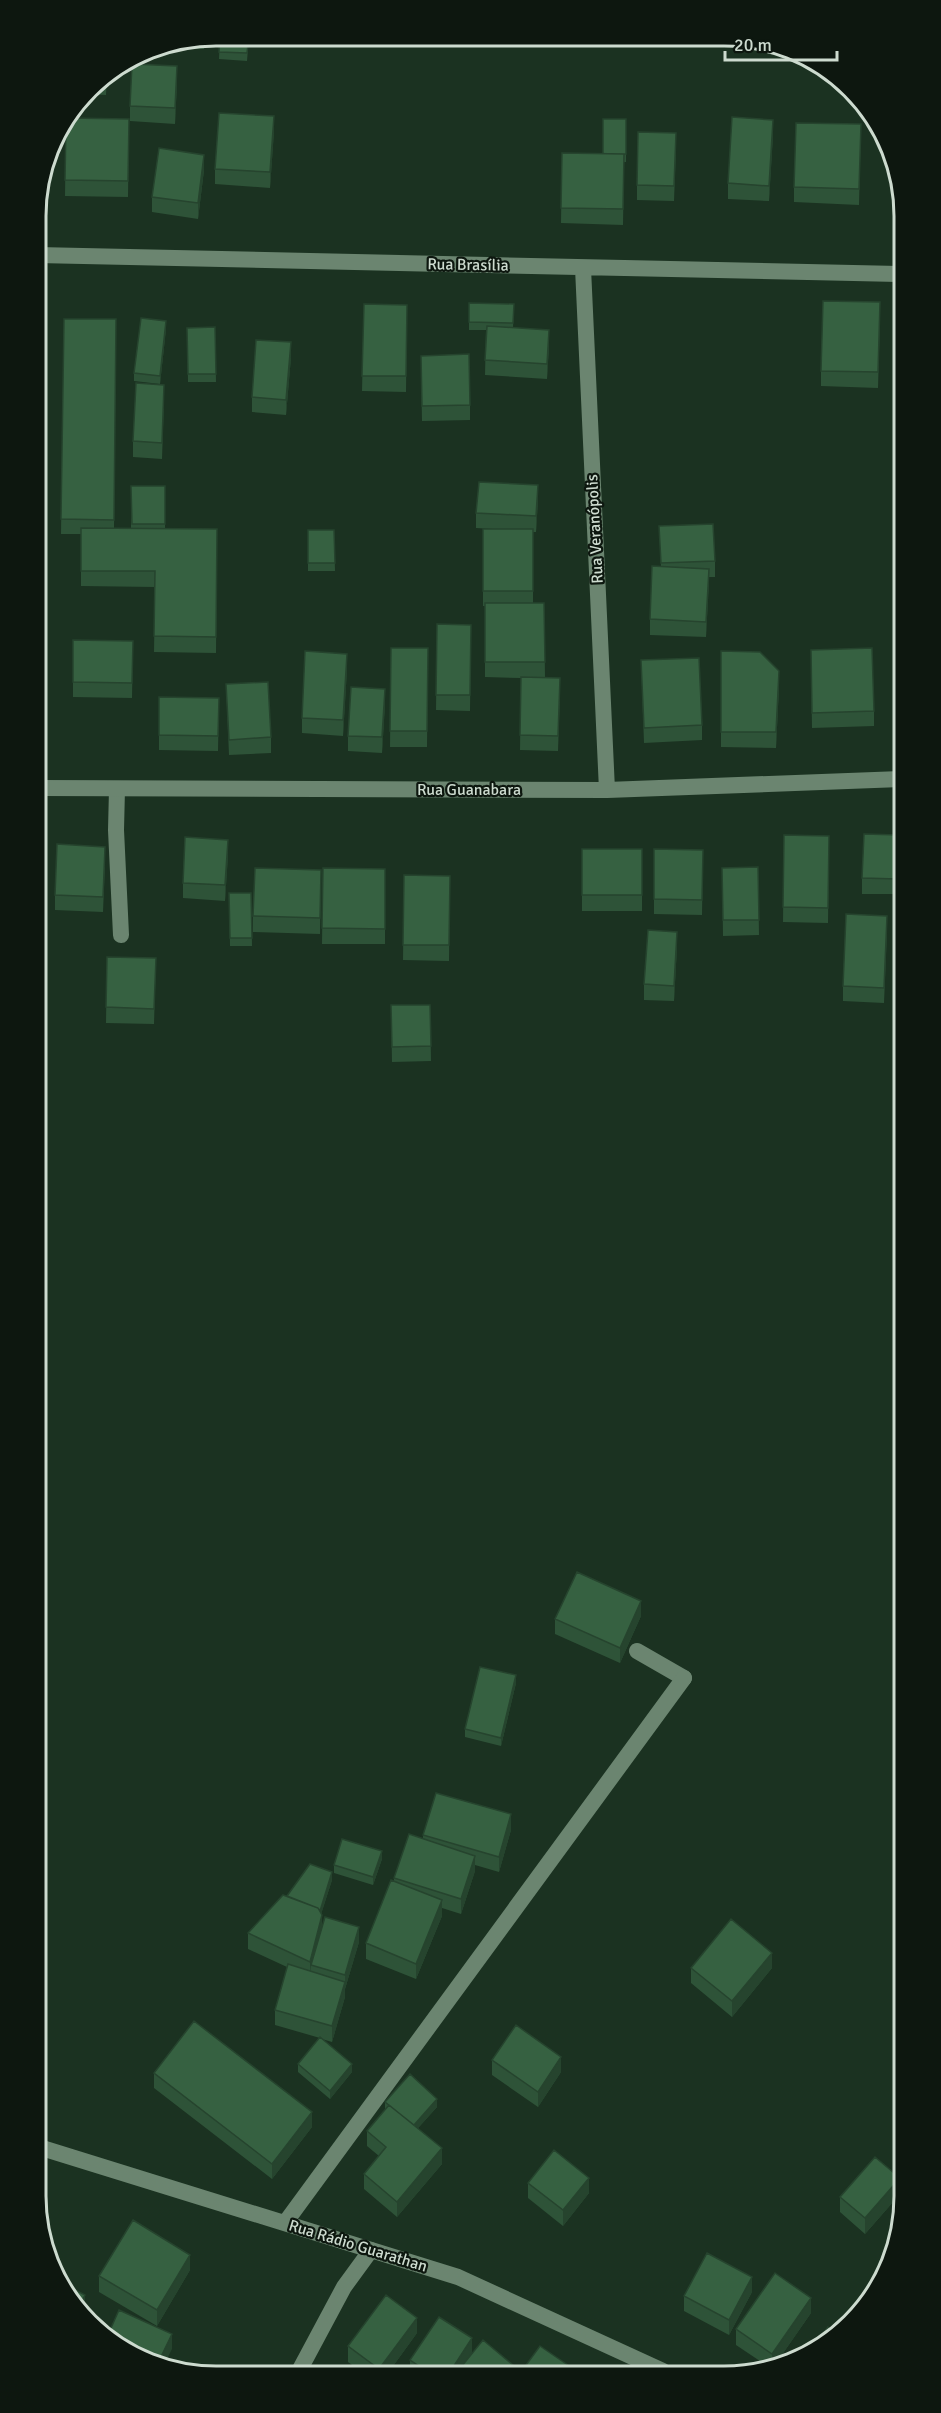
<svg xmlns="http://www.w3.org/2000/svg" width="941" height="2413" viewBox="0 0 941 2413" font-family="Signika,sans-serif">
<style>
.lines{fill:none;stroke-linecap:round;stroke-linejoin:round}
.service{stroke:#6b8570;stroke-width:16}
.minor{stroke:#6b8570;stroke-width:16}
.wall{fill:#2e5338}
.shaded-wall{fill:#26442e}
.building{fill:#366141;stroke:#26442e;stroke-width:1.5}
.labels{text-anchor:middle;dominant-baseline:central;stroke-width:4.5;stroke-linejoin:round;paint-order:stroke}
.street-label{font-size:16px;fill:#cddbcf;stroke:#0d170f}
.rim{fill:none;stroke:#cddbcf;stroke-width:3}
</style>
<rect width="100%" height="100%" fill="#1b3221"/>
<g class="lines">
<path class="service" d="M117 789 116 830 121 935
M637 1651 684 1678
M298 2373 344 2287 371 2250"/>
<path class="minor" d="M37 255 899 274
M583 268 607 790
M38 788 607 790 901 779
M42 2148 458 2277 663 2371
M285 2223 684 1678"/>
</g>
<path class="wall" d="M220 36H249L247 61 219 59Z
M204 38V49H160L159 47Z
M107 75 106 95 87 94 97 81Z
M177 82 175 124 130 121V106Z
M129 119 128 197 65 196 66 121Z
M626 119V162H624L623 225 561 223 562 153 603 154Z
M861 124 859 205 794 202V187Z
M274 131 270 188 215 184V169Z
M773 135 769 201 728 199V183Z
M676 148 674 201 637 200V185Z
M204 170 198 219 152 212V197Z
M469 303 514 304 513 328 549 346 547 379 485 375 486 330H469Z
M364 304 407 305 406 392 362 391Z
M880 318 878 388 821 386V371Z
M64 319H116L114 528H131V486H165V528L217 529 216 653 154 652 155 587 81 586V534H61Z
M215 327 216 382H188L187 328Z
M166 329 160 384 134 381V373Z
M291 357 286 415 252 412V397Z
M421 371 470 405V420L422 421Z
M164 400 162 459 133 457V441Z
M538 500 536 532H533V603H544L545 677 560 693 558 751 520 750 521 678 485 677V606H483V529H494L476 528V513Z
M659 526 715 561V577H709L706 637 650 635V619L661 567Z
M308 530H334L335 571H308Z
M437 624 471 625 470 711 436 710Z
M73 640 133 641 132 698 73 697Z
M391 648H428L427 747H390Z
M721 651 779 687 776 748 721 747Z
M641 660 702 725V740L644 743Z
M811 665 874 711V726L812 728Z
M347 669 343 736 302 733V718Z
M226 684 271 737V753L229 755Z
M159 697 219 698 218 751 159 750Z
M385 704 382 753 348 751V736Z
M784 835 829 836 828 923 783 922Z
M582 849H642V911H582Z
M654 849 703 850 702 915 654 914Z
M899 850 898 894H862V878Z
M228 855 225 901 183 898V883Z
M105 862 103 912 55 910V895Z
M758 867 759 935 723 936 722 868Z
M323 868 385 869V944H322Z
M321 870 320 934 253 932V916Z
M404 875 450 876 449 961 403 960Z
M229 893H251L252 946H230Z
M899 908H901V995H897Z
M887 931 884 1003 843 1001V986Z
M677 947 674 1001 644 1000V984Z
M107 957 156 958 154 1024 106 1023Z
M391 1005H430L431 1061 392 1062Z
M641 1616 620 1663 555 1634V1619Z
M516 1683 501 1746 465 1737V1729Z
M511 1830 499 1872 475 1865V1871L461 1914 442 1908V1916L416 1979 366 1959V1943L394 1882V1878L423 1839V1835Z
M382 1859 373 1885 334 1873V1865Z
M332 1880 321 1914 322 1928 359 1942 345 1989V1997L332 2042 322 2039 352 2072 330 2099 298 2072V2064L320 2038 275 2025V2010L287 1967 248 1949V1933L287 1896Z
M691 1968H772L732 2017 691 1983Z
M492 2060 561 2072 538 2107 492 2075Z
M154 2073 312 2127 272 2179 154 2088Z
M385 2102 437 2107 418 2128 442 2164 397 2217 364 2189V2174L379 2156 367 2146V2131L385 2110Z
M528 2183 589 2193 563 2226 528 2198Z
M900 2194 865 2234 840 2212V2197Z
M190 2270 157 2326 99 2292V2276Z
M752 2292 729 2335 684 2311V2296Z
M811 2313 772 2369 736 2345V2329Z
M417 2333 388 2373H363L348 2362V2346Z
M472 2354 513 2372 410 2373V2360Z"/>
<path class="shaded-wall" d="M177 66V82L175 124V108Z
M274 116V131L270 188V172Z
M773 120V135L769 201V186Z
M204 155V170L198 219V203Z
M166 321V329L160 384V376Z
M549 330V346L547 379V364Z
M291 342V357L286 415V400Z
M538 485V500L536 532V516Z
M709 569V584L706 637V622Z
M347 654V669L343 736V720Z
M779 671V687L776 748V732Z
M385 689V704L382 753V737Z
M228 840V855L225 901V885Z
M677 932V947L674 1001V986Z
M641 1601V1616L620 1663V1648Z
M516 1675V1683L501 1746V1738Z
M511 1814V1830L499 1872V1857Z
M382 1851V1859L373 1885V1877Z
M475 1856V1871L461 1914V1899Z
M332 1872V1880L318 1924V1916Z
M442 1900V1916L416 1979V1964Z
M322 1915V1931L311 1965 310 1977V1962Z
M359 1927V1942L345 1989V1997L332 2042V2026L345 1983V1975Z
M772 1953V1968L732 2017V2001Z
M561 2057V2072L538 2107V2092Z
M352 2064V2072L330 2099V2091Z
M437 2099V2107L412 2135V2127Z
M312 2112V2127L272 2179V2164Z
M442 2148V2164L397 2217V2202Z
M589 2178V2193L563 2226V2210Z
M900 2178V2194L865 2234V2218Z
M190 2255V2270L157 2326V2310Z
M752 2277V2292L729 2335V2320Z
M85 2295V2303L81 2311 79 2307Z
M811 2298V2313L772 2369V2354Z
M417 2318V2333L388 2373H379V2369Z
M172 2334V2349L163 2367 157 2365Z
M472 2338V2354L460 2372H450Z
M513 2365V2372H507Z"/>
<path class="building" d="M220 36H249L247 53 219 52Z
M132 64 177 66 175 108 130 106Z
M106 75V80L100 79Z
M219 113 274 116 270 172 215 169Z
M732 117 773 120 769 186 728 183Z
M69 118 129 119 128 181 65 180 66 121Z
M603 119H626V154H603Z
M796 123 861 124 859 189 794 187Z
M638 132 676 133 674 186 637 185Z
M159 148 204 155 198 203 152 197Z
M562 153 624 154 623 209 561 208Z
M823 301 880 302 878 372 821 371Z
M469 303 514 304 513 323 469 322Z
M364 304 407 305 406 376H362Z
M141 318 166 321 160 376 134 373Z
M64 319H116L114 520 61 519Z
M487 326 549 330 547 364 485 360Z
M215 327 216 374H188L187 328Z
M256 340 291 342 286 400 252 397Z
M469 354 470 405 422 406 421 356Z
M136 383 164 385 162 443 133 441Z
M479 482 538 485 536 516 476 513Z
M131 486H165V524H132Z
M713 524 715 561 661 563 659 526Z
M81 528 217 529 216 637 154 636 155 571H81Z
M483 529H533V591H483Z
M308 530H334L335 563H308Z
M652 566 709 569 706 622 650 619Z
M485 603H544L545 662H485Z
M437 624 471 625 470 695H436Z
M73 640 133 641 132 683 73 682Z
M391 648H428L427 731H390Z
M872 648 874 711 812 713 811 650Z
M305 651 347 654 343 720 302 718Z
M721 651 760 652 779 671 776 732H721Z
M699 658 702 725 644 728 641 660Z
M521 677 560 678 558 736 520 735Z
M268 682 271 737 229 740 226 684Z
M351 687 385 689 382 737 348 736Z
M159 697 219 698 218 736 159 735Z
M864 834 899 835 898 879 862 878Z
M784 835 829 836 828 908 783 907Z
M185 837 228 840 225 885 183 883Z
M57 844 105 847 103 897 55 895Z
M582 849H642V895H582Z
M654 849 703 850 702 900 654 899Z
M758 867 759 920H723L722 868Z
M255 868 321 870 320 918 253 916Z
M323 868 385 869V929L322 928Z
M404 875 450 876 449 945H403Z
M229 893H251L252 938H230Z
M899 908H901V979H897Z
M846 914 887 916 884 988 843 986Z
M648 930 677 932 674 986 644 984Z
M107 957 156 958 154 1009 106 1007Z
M391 1005H430L431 1046 392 1047Z
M577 1572 641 1601 620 1648 555 1619Z
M480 1667 516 1675 501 1738 465 1729Z
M436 1793 511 1814 499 1857 423 1835Z
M409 1834 475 1856 461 1899 394 1878Z
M342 1839 382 1851 373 1877 334 1865Z
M310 1864 332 1872 320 1911 318 1908 287 1896Z
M391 1880 442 1900 416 1964 366 1943Z
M283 1895 318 1908 322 1915 310 1962 248 1933Z
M325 1917 359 1927 345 1975 311 1965Z
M731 1919 772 1953 732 2001 691 1968Z
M288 1964 345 1982 332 2026 275 2010Z
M194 2021 312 2112 272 2164 154 2073Z
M516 2025 561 2057 538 2092 492 2060Z
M320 2037 352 2064 330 2091 298 2064Z
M410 2074 437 2099 414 2125 385 2102Z
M389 2105 442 2148 397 2202 364 2174 386 2147 367 2131Z
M554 2150 589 2178 563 2210 528 2183Z
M875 2157 900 2178 865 2218 840 2197Z
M133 2220 190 2255 157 2310 99 2276Z
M707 2253 752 2277 729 2320 684 2296Z
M775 2273 811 2298 772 2354 736 2329Z
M66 2285 85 2295 79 2307Z
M386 2295 417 2318 379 2369 348 2346Z
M119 2310 172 2334 157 2365 136 2358 107 2337Z
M439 2317 472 2338 450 2372H428L410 2360Z
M828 2327 838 2334 825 2347 808 2354Z
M483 2340 513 2365 507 2372H457Z
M540 2346 578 2372H521Z"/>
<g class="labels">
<g class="street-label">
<text transform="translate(468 265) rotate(1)">Rua Brasília</text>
<text transform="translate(595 529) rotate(-93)">Rua Veranópolis</text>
<text x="469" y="790">Rua Guanabara</text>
<text transform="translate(358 2246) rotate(17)">Rua Rádio Guarathan</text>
</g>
</g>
<path d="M0 0H941V2413H0ZM216 46H724A170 170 0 0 1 894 216V2196A170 170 0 0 1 724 2366H216A170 170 0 0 1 46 2196V216A170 170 0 0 1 216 46Z" fill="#0d170f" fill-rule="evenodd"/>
<path class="rim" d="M216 46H724A170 170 0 0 1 894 216V2196A170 170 0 0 1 724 2366H216A170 170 0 0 1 46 2196V216A170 170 0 0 1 216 46Z"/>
<path d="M725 51v9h112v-9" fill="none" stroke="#cddbcf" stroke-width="3"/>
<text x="734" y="51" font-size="18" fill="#cddbcf" stroke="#0d170f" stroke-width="4.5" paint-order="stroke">20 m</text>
</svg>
